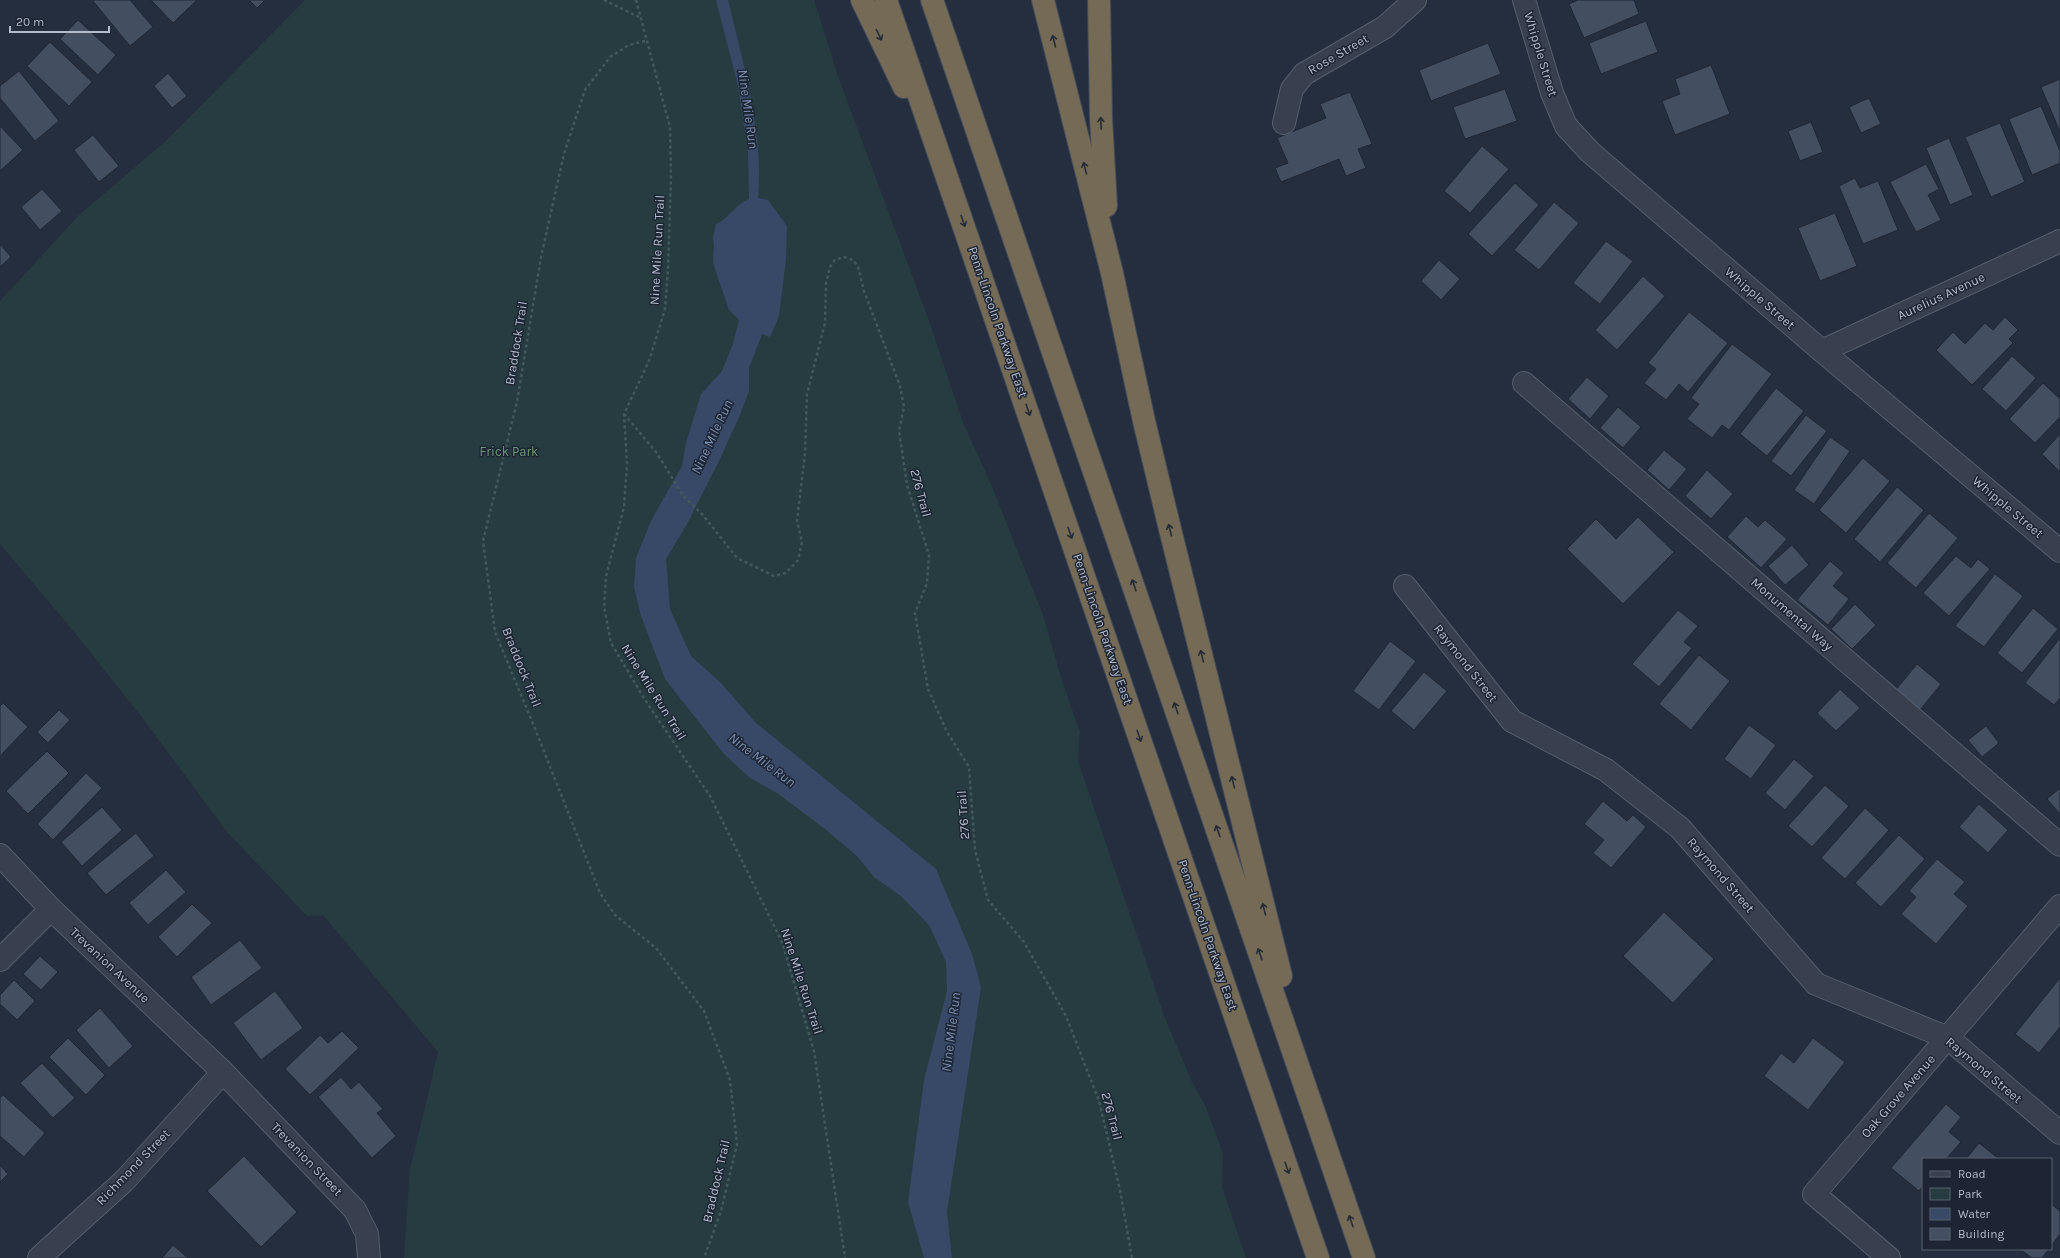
<svg xmlns="http://www.w3.org/2000/svg" width="2060" height="1258" viewBox="0 0 2060 1258" font-family="Karla,sans-serif">
<style>
.green{fill:#263c40}
.water{fill:#374967}
.building{fill:#434e61;stroke:#1f2736}
.lines{fill:none;stroke-linecap:round;stroke-linejoin:round}
.minor-casing{stroke:#565e6d;stroke-width:24}
.highway-casing{stroke:#434b5a;stroke-width:24}
.path{stroke:#44595d;stroke-width:2.5;stroke-dasharray:3 3;stroke-linecap:butt}
.minor{stroke:#38404f;stroke-width:22}
.highway{stroke:#756a55;stroke-width:22}
.oneway{stroke:#262c37}
.labels{text-anchor:middle;dominant-baseline:central;stroke-width:3;stroke-linejoin:round;paint-order:stroke}
.street-label{font-size:13px;fill:#b4bbca;stroke:#1d2534}
.park-label{font-size:13px;fill:#6b9b78;stroke:#1d2534}
.water-label{font-size:14px;font-style:italic;fill:#7b90b2;stroke:#1d2534}
</style>
<rect width="100%" height="100%" fill="#242e3f"/>
<path class="green" d="M305 0H814L839 79 928 318 964 425 991 484 1043 615 1063 684 1080 732 1078 761 1165 1018 1192 1082 1206 1107 1223 1154 1222 1187 1246 1258H404L410 1169 438 1052 323 915 307 916 227 832 144 720 71 628 0 544V301L79 215 167 140Z"/>
<path class="water" d="M716 0H728C743 62 764 134 758 198L768 200 787 226 786 259 779 316 770 337 762 334 749 368V391L740 415 719 461 686 526 666 559 670 609 691 656 721 683 756 723 936 869 972 954 981 987 947 1212 952 1258H924L908 1202 924 1080 947 991 946 962 929 925 902 897 874 877 857 856 825 829 777 793 750 778 724 754 665 679 641 616 634 587 636 558 651 521 682 466 686 443 701 394 722 371 733 344 739 320 729 310 713 263 714 246 713 237 716 224C730 218 735 204 749 199L748 152 738 86Z"/>
<path class="building" d="M94 0H130L153 27 130 46 93 1Z
M151 0H197L173 23Z
M249 0H265L257 8Z
M1578 0H1634L1639 14 1584 38 1569 4Z
M78 20 116 55 98 75 60 39Z
M1646 21 1658 52 1601 74 1589 43Z
M50 42 92 82 69 106 27 66Z
M1488 43 1501 74 1431 101 1419 70Z
M1711 65 1730 114 1675 135 1662 101 1680 94 1675 79Z
M19 71 59 121 35 141 0 98V86Z
M168 73 187 96 172 108 154 86Z
M2060 79V132L2041 87Z
M1505 89 1517 121 1465 139 1453 107Z
M1350 92 1372 144 1358 149 1366 168 1346 176 1339 159 1281 182 1275 168 1288 163 1277 138 1326 118 1320 104Z
M1869 98 1881 124 1861 133 1849 107Z
M2041 106 2060 151V163L2032 175 2009 119Z
M1811 122 1823 152 1800 161 1788 131Z
M2000 123 2025 182 1991 197 1965 137Z
M0 126 23 150 0 171Z
M93 135 119 166 99 182 74 150Z
M1949 138 1973 195 1950 205 1926 148Z
M1482 146 1509 169 1470 213 1444 191Z
M1926 164 1939 189 1928 195 1941 220 1916 232 1890 182Z
M1855 178 1860 188 1878 181 1898 230 1863 244 1839 186Z
M1515 183 1539 205 1492 256 1468 234Z
M42 189 62 211 40 230 21 207Z
M1554 202 1579 223 1539 270 1514 250Z
M1835 213 1857 266 1820 281 1798 228Z
M1606 241 1633 261 1600 304 1573 283Z
M0 244 11 257 0 267Z
M1439 260 1460 279 1441 300 1421 281Z
M1643 276 1665 296 1617 350 1595 330Z
M1689 312 1728 343 1688 392 1679 384 1666 400 1644 383 1656 369 1648 363Z
M2005 317 2018 330 2009 339 2013 343 1972 385 1936 350 1953 332 1965 344 1985 323 1993 330Z
M1732 344 1772 374 1729 430 1722 425 1712 438 1687 419 1699 404 1691 398Z
M2012 356 2036 378 2006 411 1982 389Z
M1587 377 1609 396 1590 419 1568 399Z
M2043 383 2060 399V417L2035 443 2009 419Z
M1776 388 1804 411 1767 456 1740 434Z
M1618 407 1641 427 1623 448 1600 428Z
M1806 415 1827 431 1791 476 1771 461Z
M2060 434V472L2042 454Z
M1830 437 1850 451 1814 504 1794 490Z
M1664 450 1687 469 1669 490 1647 470Z
M1863 458 1890 481 1846 533 1819 510Z
M1707 470 1733 494 1711 519 1685 496Z
M1897 487 1924 510 1880 562 1854 539Z
M1929 513 1958 538 1916 588 1887 563Z
M1746 516 1758 527 1765 520 1787 539 1761 568 1727 537Z
M1638 517 1674 552 1623 604 1567 549 1596 519 1616 539Z
M1792 545 1809 565 1785 585 1768 566Z
M1956 556 1971 568 1978 559 1990 569 1949 616 1923 593Z
M1830 561 1844 573 1833 586 1849 599 1828 625 1797 600Z
M1995 574 2023 596 1984 647 1955 626Z
M1855 604 1876 625 1852 649 1831 629Z
M2033 608 2058 629 2022 673 1997 653Z
M1678 610 1698 626 1684 642 1692 648 1659 687 1632 664Z
M2060 638V698L2054 705 2025 683Z
M1390 641 1416 661 1379 710 1353 691Z
M1699 655 1730 681 1691 730 1659 704Z
M1917 664 1941 684 1920 710 1895 691Z
M1424 672 1447 691 1414 730 1391 711Z
M1840 689 1860 708 1836 731 1817 713Z
M3 703 28 727 0 756V706Z
M59 710 70 720 48 743 37 732Z
M1749 725 1776 745 1751 779 1724 759Z
M1986 726 1999 743 1982 757 1968 740Z
M47 751 69 773 28 814 6 791Z
M1794 759 1814 776 1785 810 1765 793Z
M86 773 102 788 53 840 37 824Z
M1825 785 1849 806 1812 847 1788 826Z
M2060 788V814L2047 799Z
M1603 801 1627 821 1633 815 1646 827 1611 868 1593 853 1604 840 1584 824Z
M1979 804 2008 830 1988 853 1959 827Z
M102 807 122 830 82 866 61 842Z
M1865 808 1889 830 1845 879 1821 858Z
M136 833 154 856 106 895 87 873Z
M1899 835 1925 859 1881 907 1855 883Z
M1937 859 1965 882 1954 894 1968 906 1936 944 1901 914 1916 897 1909 891Z
M166 870 186 892 148 925 129 903Z
M192 904 212 923 177 957 158 937Z
M1664 912 1714 959 1673 1003 1623 956Z
M240 940 262 968 211 1005 191 977Z
M40 956 58 972 41 990 23 974Z
M2060 978V1027L2039 1053 2015 1034Z
M14 980 35 1001 17 1020 0 1004V995Z
M275 991 303 1028 261 1060 233 1023Z
M100 1008 133 1046 109 1068 76 1030Z
M342 1031 359 1048 310 1095 285 1069 320 1035 328 1043Z
M68 1038 105 1075 86 1095 49 1057Z
M1813 1038 1845 1062 1808 1110 1764 1076 1781 1053 1794 1063Z
M42 1063 75 1098 53 1118 20 1083Z
M341 1077 351 1089 359 1082 383 1109 377 1113 396 1136 372 1158 318 1097Z
M3 1095 45 1133 24 1157 0 1136V1098Z
M1946 1104 1961 1117 1949 1132 1961 1142 1946 1159H1923V1186L1919 1191 1891 1168Z
M1979 1143 1999 1159H1966Z
M244 1156 297 1212 261 1247 207 1191Z
M0 1165 8 1174 0 1182Z
M2051 1204 2060 1211V1234L2051 1246Z
M173 1245 188 1258H162Z
M2020 1249H2049L2042 1258H2032Z"/>
<g class="lines">
<defs>
<path id="minor" d="M1524 0 1552 93 1566 126 1590 152 1822 351 2060 551
M1284 123 1292 89 1304 74 1385 27 1415 0
M1822 351 2060 241
M1524 383 2060 845
M1405 586 1512 721 1606 770 1680 828 1816 984 1948 1038 2060 1133
M0 855 51 909 223 1072 355 1210 367 1234 369 1258
M0 960 51 909
M39 1258 124 1181 223 1072
M1889 1258 1814 1194 2060 906"/>
<path id="highway" d="M862 0 904 87
M886 0 1318 1258
M932 0 1364 1258
M1043 0 1112 273 1144 421 1170 529 1281 976
M1099 0 1101 118 1106 206"/>
</defs>
<use href="#minor" class="minor-casing"/>
<use href="#highway" class="highway-casing"/>
<path class="path" d="M604 0 639 17
M636 0 670 127 671 177 668 269 665 309 649 361 624 414 627 464 624 507 606 576 604 606 611 643 645 700 710 796 782 942 814 1051 845 1258
M645 41 629 45 610 57 585 90 564 154 541 257 517 402 483 541 495 632 534 726 600 893 615 915 656 948 704 1011 730 1080 737 1144 721 1211 704 1258
M624 414 656 452 684 497 702 514 737 558 774 576 786 573 798 560 802 542 797 521 805 454 807 394 825 323 826 283 830 267 835 260 844 257 853 260 858 267 864 291 900 386 904 407 899 431 907 485 929 555 927 583 915 613 928 689 947 732 969 767 975 850 988 900 1024 942 1066 1016 1099 1101 1120 1190 1132 1258"/>
<use href="#minor" class="minor"/>
<use href="#highway" class="highway"/>
</g>
<defs><path id="oneway-shaft" d="M-6 0H5M1.5-3L5.5 0L1.5 3" fill="none" stroke-width="1.6" stroke-linecap="round" stroke-linejoin="round"/></defs>
<g class="oneway">
<use href="#oneway-shaft" transform="translate(879 35) rotate(64)"/>
<use href="#oneway-shaft" transform="translate(1054 41) rotate(-104)"/>
<use href="#oneway-shaft" transform="translate(1101 123) rotate(-92)"/>
<use href="#oneway-shaft" transform="translate(1085 168) rotate(-104)"/>
<use href="#oneway-shaft" transform="translate(963 221) rotate(71)"/>
<use href="#oneway-shaft" transform="translate(1028 410) rotate(71)"/>
<use href="#oneway-shaft" transform="translate(1170 530) rotate(-104)"/>
<use href="#oneway-shaft" transform="translate(1070 533) rotate(71)"/>
<use href="#oneway-shaft" transform="translate(1134 585) rotate(-109)"/>
<use href="#oneway-shaft" transform="translate(1202 656) rotate(-104)"/>
<use href="#oneway-shaft" transform="translate(1176 708) rotate(-109)"/>
<use href="#oneway-shaft" transform="translate(1139 736) rotate(71)"/>
<use href="#oneway-shaft" transform="translate(1233 782) rotate(-104)"/>
<use href="#oneway-shaft" transform="translate(1218 831) rotate(-109)"/>
<use href="#oneway-shaft" transform="translate(1264 909) rotate(-104)"/>
<use href="#oneway-shaft" transform="translate(1260 954) rotate(-109)"/>
<use href="#oneway-shaft" transform="translate(1287 1168) rotate(71)"/>
<use href="#oneway-shaft" transform="translate(1351 1221) rotate(-109)"/>
</g>
<g class="labels">
<g class="street-label">
<text transform="translate(1338 54) rotate(-30)">Rose Street</text>
<text transform="translate(1541 54) rotate(73)">Whipple Street</text>
<text transform="translate(657 250) rotate(-87)">Nine Mile Run Trail</text>
<text transform="translate(1941 296) rotate(-25)">Aurelius Avenue</text>
<text transform="translate(1760 298) rotate(41)">Whipple Street</text>
<text transform="translate(998 322) rotate(71)">Penn-Lincoln Parkway East</text>
<text transform="translate(516 343) rotate(-81)">Braddock Trail</text>
<text transform="translate(921 493) rotate(75)">276 Trail</text>
<text transform="translate(2008 507) rotate(40)">Whipple Street</text>
<text transform="translate(1792 614) rotate(41)">Monumental Way</text>
<text transform="translate(1103 629) rotate(71)">Penn-Lincoln Parkway East</text>
<text transform="translate(1466 663) rotate(52)">Raymond Street</text>
<text transform="translate(522 667) rotate(68)">Braddock Trail</text>
<text transform="translate(654 692) rotate(58)">Nine Mile Run Trail</text>
<text transform="translate(963 815) rotate(-94)">276 Trail</text>
<text transform="translate(1721 875) rotate(49)">Raymond Street</text>
<text transform="translate(1208 935) rotate(71)">Penn-Lincoln Parkway East</text>
<text transform="translate(110 965) rotate(43)">Trevanion Avenue</text>
<text transform="translate(802 981) rotate(72)">Nine Mile Run Trail</text>
<text transform="translate(1984 1070) rotate(40)">Raymond Street</text>
<text transform="translate(1898 1096) rotate(-49)">Oak Grove Avenue</text>
<text transform="translate(1112 1116) rotate(75)">276 Trail</text>
<text transform="translate(307 1159) rotate(46)">Trevanion Street</text>
<text transform="translate(133 1167) rotate(-46)">Richmond Street</text>
<text transform="translate(716 1181) rotate(-77)">Braddock Trail</text>
</g>
<g class="park-label">
<text x="509" y="451">Frick Park</text>
</g>
<g class="water-label">
<text transform="translate(748 109) rotate(82)">Nine Mile Run</text>
<text transform="translate(712 437) rotate(-65)">Nine Mile Run</text>
<text transform="translate(762 760) rotate(37)">Nine Mile Run</text>
<text transform="translate(951 1032) rotate(-83)">Nine Mile Run</text>
</g>
</g>
<rect x="1922" y="1158" width="130" height="92" fill="#1d2534" stroke="#596170"/>
<rect x="1930" y="1171" width="20" height="6" fill="#38404f" stroke="#596170"/>
<text x="1958" y="1178" font-size="12" fill="#b4bbca">Road</text>
<rect x="1930" y="1188" width="20" height="12" fill="#263c40" stroke="#596170"/>
<text x="1958" y="1198" font-size="12" fill="#b4bbca">Park</text>
<rect x="1930" y="1208" width="20" height="12" fill="#374967" stroke="#596170"/>
<text x="1958" y="1218" font-size="12" fill="#b4bbca">Water</text>
<rect x="1930" y="1228" width="20" height="12" fill="#434e61" stroke="#596170"/>
<text x="1958" y="1238" font-size="12" fill="#b4bbca">Building</text>
<path d="M10 26v6h99v-6" fill="none" stroke="#b4bbca" stroke-width="2"/>
<text x="16" y="26" font-size="12" fill="#b4bbca" stroke="#1d2534" stroke-width="3" paint-order="stroke">20 m</text>
</svg>
